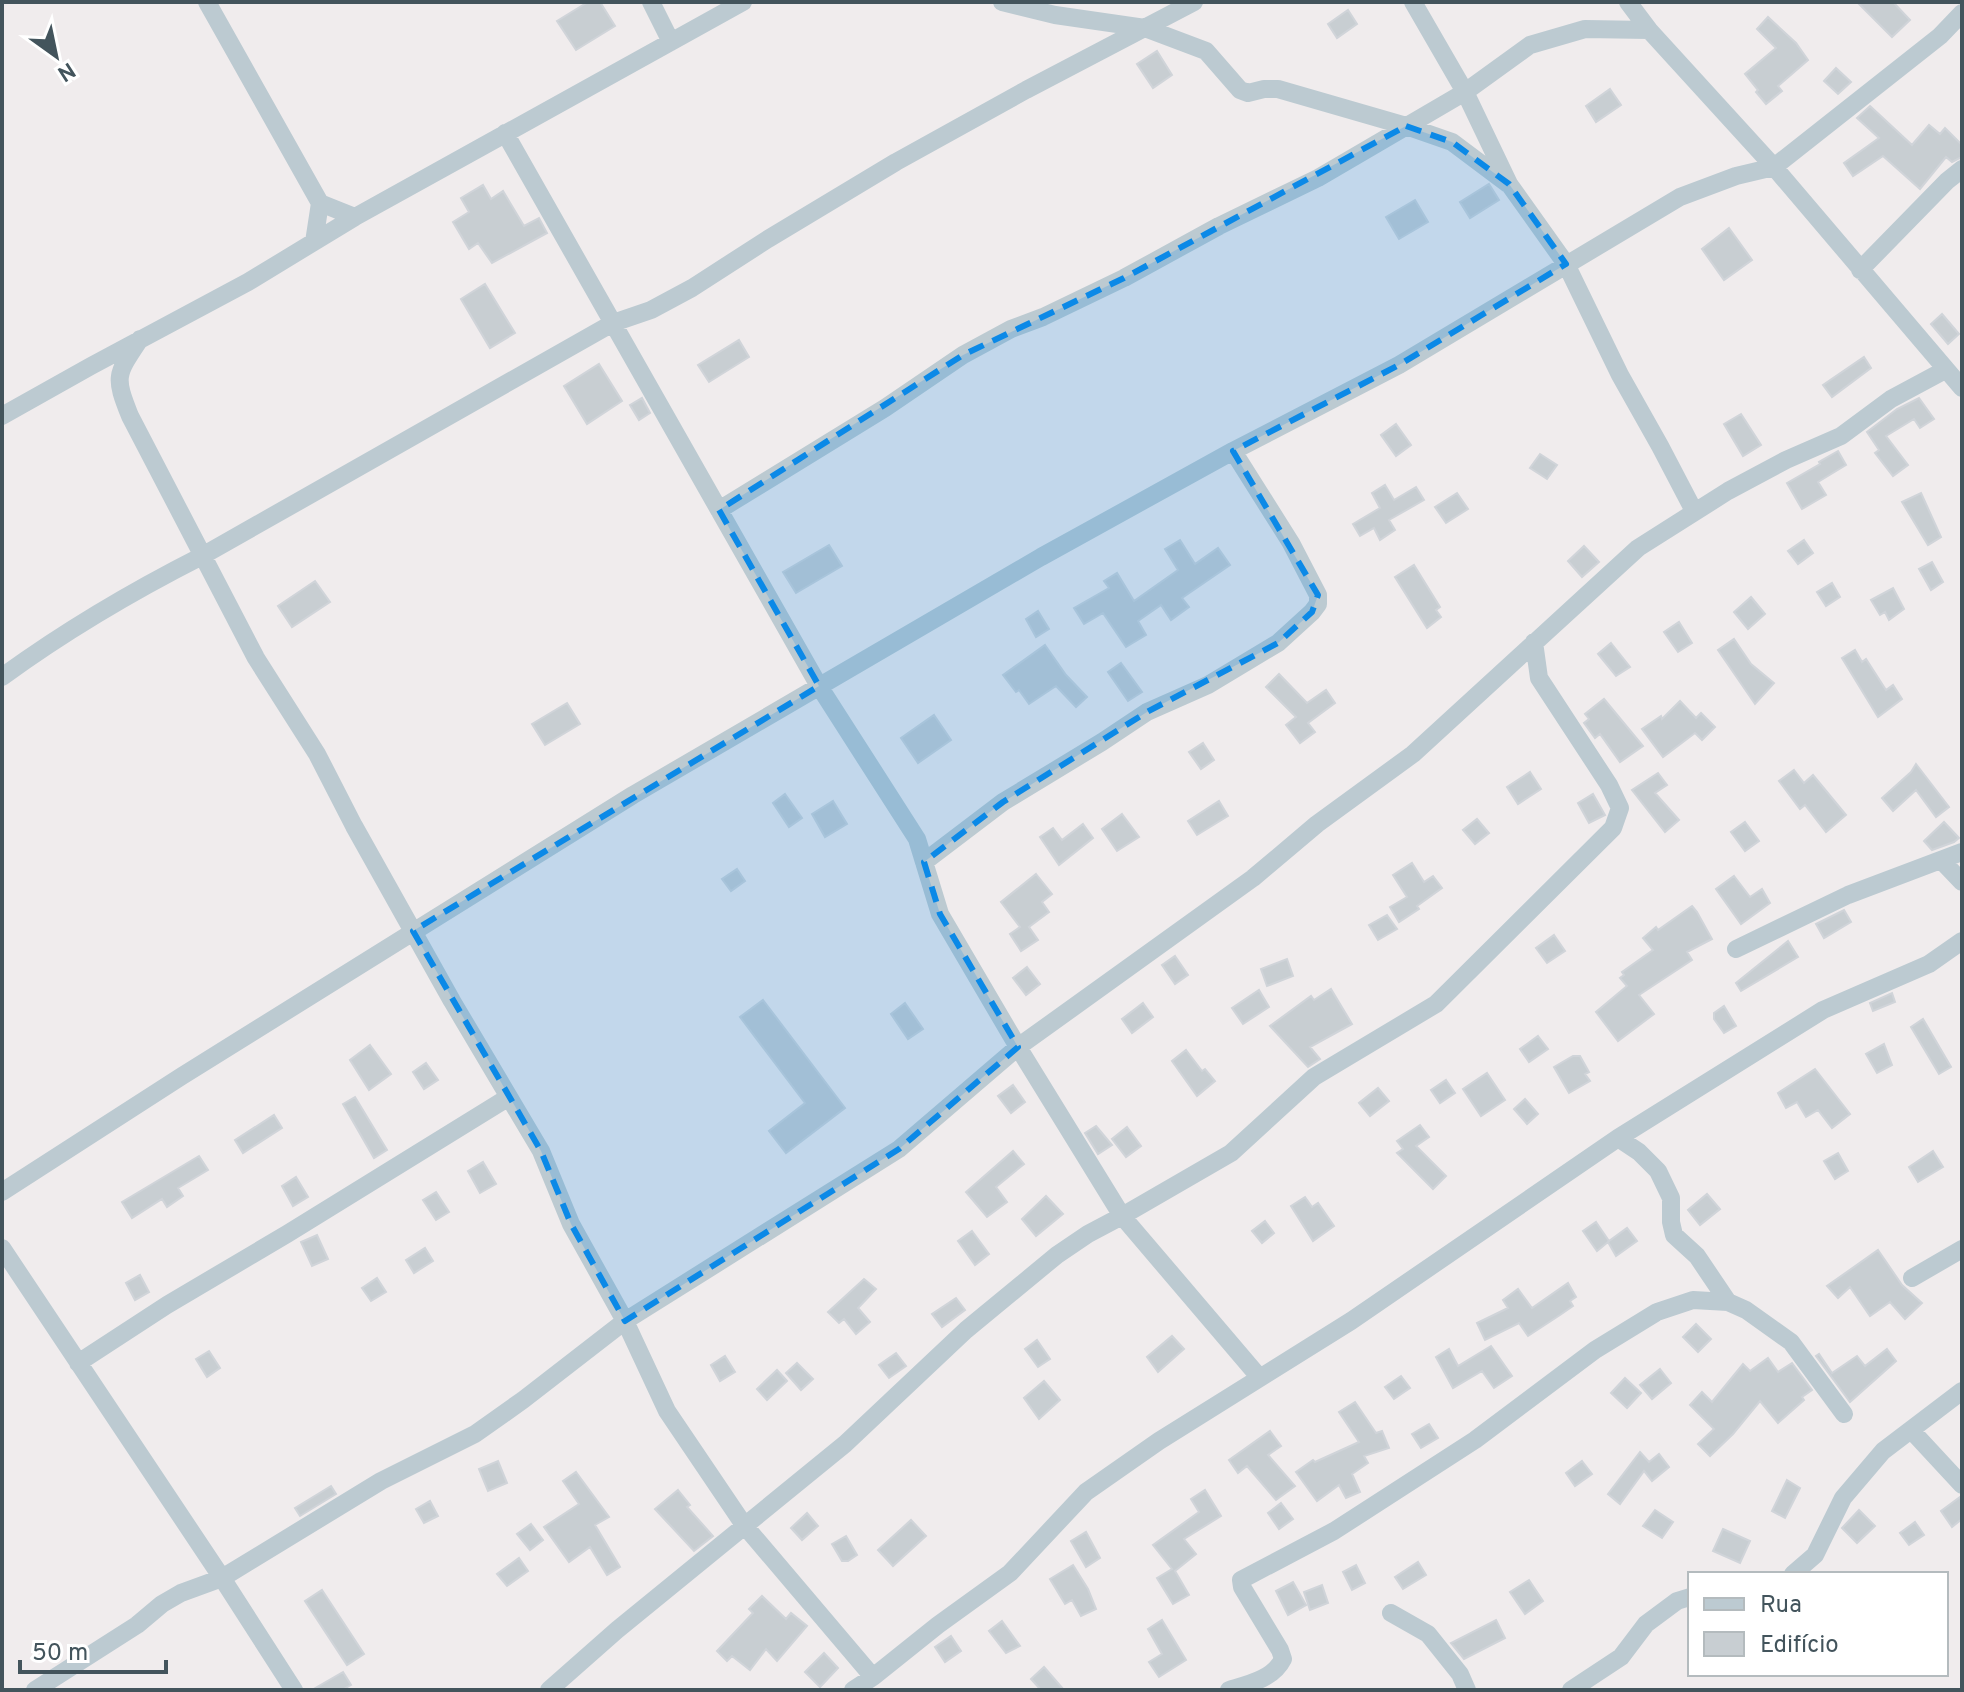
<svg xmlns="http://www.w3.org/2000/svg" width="1964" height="1692" viewBox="0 0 1964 1692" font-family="Overpass,sans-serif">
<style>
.building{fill:#c8ced2;stroke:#d0d4d9;stroke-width:2}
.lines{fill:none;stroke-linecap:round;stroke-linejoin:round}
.minor{stroke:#bccad1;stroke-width:18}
.marked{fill:#0b89e7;fill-opacity:0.2;stroke:#0b89e7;stroke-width:6;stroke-dasharray:16 10;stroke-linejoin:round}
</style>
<rect width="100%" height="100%" fill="#f0eced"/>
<path class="building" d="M588 2H600L615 26 576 50 557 21Z
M1857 2H1893L1910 20 1892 37Z
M1348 10 1357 24 1337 38 1328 24Z
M1768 17 1796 43 1808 60 1778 86 1782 91 1766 104 1756 92 1758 90 1745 74 1776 48 1757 29Z
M1157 51 1172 75 1153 88 1137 64Z
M1836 68 1851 82 1838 94 1824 81Z
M1610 89 1621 105 1596 122 1586 106Z
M1870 106 1912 145 1929 125 1940 134 1945 128 1962 145V157L1952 162 1946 157 1920 189 1883 156 1853 176 1844 163 1879 138 1857 118Z
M1489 184 1499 200 1470 218 1460 202Z
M483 185 491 199 503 191 524 226 539 218 547 233 492 263 478 243 469 249 453 222 469 212 461 198Z
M1415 200 1428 222 1399 239 1386 217Z
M1729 228 1752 260 1724 280 1702 249Z
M485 284 515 333 490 348 461 299Z
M1942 314 1959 334 1948 344 1931 324Z
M739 340 749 357 709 382 698 365Z
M1864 357 1871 368 1832 397 1823 385Z
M599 364 622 401 587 424 564 386Z
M642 398 650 413 639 420 630 405Z
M1919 398 1934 419 1920 428 1914 419 1886 436 1908 465 1893 476 1875 453 1879 450 1867 432 1897 409Z
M1741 414 1761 445 1743 456 1724 424Z
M1396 424 1411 445 1396 456 1381 435Z
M1838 451 1846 465 1818 482 1826 495 1802 509 1787 483 1820 464 1819 462Z
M1540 454 1557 465 1547 479 1530 468Z
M1385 485 1394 500 1416 487 1424 500 1389 520 1395 530 1380 540 1374 528 1360 536 1353 524 1380 508 1372 493Z
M1457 493 1468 509 1446 523 1435 507Z
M1921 493 1941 537 1928 545 1902 502Z
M1180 540 1195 564 1218 548 1230 565 1182 598 1189 607 1171 620 1161 605 1138 621 1146 635 1126 647 1103 613 1084 624 1074 608 1109 588 1104 581 1117 573 1134 601 1178 570 1165 549Z
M1804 540 1813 553 1798 564 1788 551Z
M829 545 842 566 796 593 783 572Z
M1584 546 1599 562 1582 577 1568 561Z
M1932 562 1943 582 1931 590 1919 569Z
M1414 565 1440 607 1436 610 1441 617 1427 628 1395 577Z
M315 581 330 602 292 627 278 606Z
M1832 583 1840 597 1826 606 1817 592Z
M1893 588 1904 609 1889 620 1885 612 1880 615 1871 600Z
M1751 597 1765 614 1748 629 1734 612Z
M1038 611 1049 629 1036 637 1026 619Z
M1679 622 1692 643 1678 652 1664 632Z
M1734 639 1751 664 1774 683 1755 704 1718 650Z
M1611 643 1630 667 1616 676 1598 654Z
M1045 645 1066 675 1087 697 1076 707 1056 686 1029 704 1019 690 1016 692 1003 675Z
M1855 650 1862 662 1866 659 1886 690 1893 685 1902 699 1878 717 1842 658Z
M1121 663 1142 692 1128 701 1108 672Z
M1279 674 1307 703 1326 690 1335 703 1308 723 1315 732 1300 743 1286 725 1296 717 1266 687Z
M1604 699 1643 746 1620 762 1600 734 1595 738 1584 723 1589 719 1585 714Z
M1680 701 1696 718 1701 713 1715 727 1702 740 1695 733 1663 757 1642 729 1661 716 1662 719Z
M567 703 580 724 545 745 532 724Z
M934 715 951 740 918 763 901 738Z
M1203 743 1214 760 1201 769 1189 752Z
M1916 764 1949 807 1936 817 1916 790 1893 811 1882 798 1911 772Z
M1794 770 1804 783 1813 775 1846 815 1826 832 1805 805 1800 809 1779 781Z
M1530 772 1541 789 1518 804 1507 787Z
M1658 773 1667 785 1655 793 1679 820 1665 832 1632 790Z
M785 794 802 818 789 827 773 803Z
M1593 794 1605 815 1589 823 1578 803Z
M833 801 847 824 825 837 812 814Z
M1219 801 1228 816 1197 835 1188 821Z
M1122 814 1139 837 1117 851 1102 829Z
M1477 819 1489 833 1475 844 1463 830Z
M1745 822 1759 841 1745 851 1731 832Z
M1944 822 1959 838 1954 842 1932 850 1924 841Z
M1083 824 1093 838 1059 865 1040 837 1053 828 1062 840Z
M1412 863 1424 882 1433 876 1442 888 1417 906 1419 909 1399 922 1390 907 1407 897 1393 875Z
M737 869 745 881 731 891 722 879Z
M1036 874 1052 894 1042 902 1049 912 1029 927 1038 940 1021 951 1010 934 1020 927 1001 902Z
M1734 876 1750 897 1762 889 1770 903 1741 924 1716 889Z
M1692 906 1697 912 1712 939 1687 952 1692 960 1639 995 1654 1014 1618 1041 1596 1012 1627 986 1620 978 1624 975 1622 972 1653 950 1643 938 1656 927 1658 930Z
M1844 910 1851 922 1824 938 1816 924Z
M1387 915 1397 929 1378 940 1369 925Z
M1554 935 1565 951 1547 963 1536 948Z
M1788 941 1798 957 1741 991 1736 983Z
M1175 956 1188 975 1175 984 1162 965Z
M1287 959 1293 976 1267 986 1261 969Z
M1027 967 1040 984 1026 995 1013 978Z
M1331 989 1352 1024 1310 1047 1320 1059 1308 1067 1270 1026 1311 996 1314 1000Z
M1259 990 1269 1007 1243 1024 1232 1008Z
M1892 993 1895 1002 1873 1011 1870 1003Z
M763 1000 845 1108 786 1153 769 1131 805 1103 740 1017Z
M905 1003 923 1029 908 1039 891 1014Z
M1143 1003 1153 1017 1132 1033 1122 1019Z
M1724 1006 1736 1026 1724 1033 1714 1019V1013Z
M1923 1019 1951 1067 1939 1074 1911 1027Z
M1538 1036 1548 1049 1529 1062 1520 1049Z
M1884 1044 1892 1065 1877 1073 1866 1054Z
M370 1045 391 1074 369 1090 350 1060Z
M1186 1050 1202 1071 1205 1069 1215 1081 1197 1096 1172 1061Z
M1573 1056H1580L1589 1072 1585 1074 1590 1081 1569 1093 1554 1067Z
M426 1063 438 1080 424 1089 413 1072Z
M1815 1069 1850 1114 1832 1128 1818 1110 1806 1117 1797 1102 1786 1108 1778 1093Z
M1487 1073 1505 1100 1481 1116 1463 1089Z
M1446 1080 1455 1093 1440 1103 1431 1090Z
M1013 1085 1025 1102 1011 1113 998 1096Z
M1378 1088 1389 1101 1370 1116 1359 1103Z
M355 1097 387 1150 374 1158 343 1104Z
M1525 1099 1538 1114 1527 1124 1514 1109Z
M274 1115 282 1128 243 1153 235 1140Z
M1420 1125 1429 1137 1416 1146 1446 1176 1433 1189 1397 1153 1403 1149 1397 1141Z
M1096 1126 1112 1145 1098 1154 1085 1133Z
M1127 1127 1141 1146 1126 1157 1112 1139Z
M1013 1151 1024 1164 996 1187 1007 1202 987 1217 966 1192Z
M1933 1151 1943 1167 1918 1182 1909 1167Z
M1838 1153 1848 1171 1835 1179 1824 1161Z
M199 1156 208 1170 178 1188 183 1196 167 1207 162 1199 132 1218 122 1202Z
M483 1162 496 1184 480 1193 468 1171Z
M296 1177 308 1197 293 1206 282 1186Z
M436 1192 449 1212 436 1220 423 1200Z
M1707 1194 1720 1209 1700 1225 1688 1210Z
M1046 1196 1063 1214 1036 1236 1022 1219Z
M1305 1197 1312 1207 1318 1203 1334 1226 1313 1241 1291 1206Z
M1265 1221 1274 1233 1262 1243 1252 1231Z
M1596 1222 1609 1241 1627 1228 1637 1241 1616 1256 1608 1242 1597 1251 1583 1231Z
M972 1231 989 1254 975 1265 958 1241Z
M317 1235 328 1259 312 1266 301 1242Z
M425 1248 433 1261 414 1273 406 1260Z
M1878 1250 1902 1285 1922 1303 1905 1319 1890 1302 1870 1316 1850 1287 1838 1298 1827 1286Z
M140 1275 149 1292 135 1300 126 1283Z
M377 1278 386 1292 371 1301 362 1288Z
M864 1279 876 1289 858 1308 870 1322 856 1334 844 1319 839 1323 828 1312Z
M1568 1283 1576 1297 1570 1301 1573 1306 1560 1315 1528 1336 1519 1323 1485 1340 1477 1323 1508 1308 1503 1300 1518 1289 1532 1308Z
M956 1298 965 1310 942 1327 932 1314Z
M1696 1324 1711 1339 1698 1352 1683 1337Z
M1172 1336 1184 1349 1158 1372 1147 1357Z
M1037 1340 1050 1359 1038 1367 1025 1349Z
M1491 1346 1512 1376 1494 1388 1482 1371 1453 1388 1436 1357 1449 1349 1458 1366Z
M1887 1349 1896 1361 1850 1402 1816 1356 1819 1354 1832 1373 1857 1356 1865 1366Z
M209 1351 220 1368 207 1377 196 1359Z
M896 1353 906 1366 889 1378 879 1365Z
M725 1356 735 1372 720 1381 711 1365Z
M1768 1358 1778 1372 1792 1363 1812 1390 1802 1397 1804 1400 1778 1423 1760 1401 1733 1434 1710 1456 1698 1444 1714 1429 1690 1405 1702 1392 1712 1402 1743 1364 1750 1371Z
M797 1363 813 1379 801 1390 786 1373Z
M1660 1369 1671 1383 1652 1399 1640 1385Z
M777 1370 787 1381 767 1400 757 1389Z
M1401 1376 1410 1388 1394 1399 1385 1387Z
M1625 1378 1641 1393 1627 1408 1611 1393Z
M1044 1381 1060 1400 1039 1419 1024 1398Z
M1355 1402 1376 1433 1382 1431 1389 1448 1364 1456 1368 1463 1352 1474 1360 1492 1346 1498 1339 1485 1317 1501 1296 1472 1313 1460 1315 1462 1359 1442 1339 1412Z
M1429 1424 1438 1438 1421 1448 1412 1434Z
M1270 1431 1281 1446 1268 1455 1295 1486 1276 1500 1247 1466 1238 1473 1229 1460Z
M1640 1452 1649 1462 1659 1454 1669 1467 1652 1481 1644 1471 1620 1504 1608 1494Z
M498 1461 507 1483 488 1491 479 1469Z
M1582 1461 1592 1474 1575 1486 1566 1473Z
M576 1472 609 1517 595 1525 620 1567 607 1575 590 1547 569 1562 544 1527 579 1504 563 1481Z
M1787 1480 1800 1488 1785 1518 1772 1511Z
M331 1486 336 1494 300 1516 295 1508Z
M678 1490 690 1505 687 1507 713 1536 694 1551 655 1509Z
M1205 1490 1221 1516 1184 1539 1196 1554 1175 1571 1189 1595 1173 1604 1157 1578 1172 1569 1153 1545 1199 1512 1191 1499Z
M1960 1497H1962V1519L1952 1527 1941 1511Z
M430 1501 438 1516 424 1523 416 1509Z
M1281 1503 1293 1519 1279 1529 1268 1513Z
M1655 1510 1673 1522 1662 1538 1643 1526Z
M1859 1510 1875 1526 1857 1543 1842 1528Z
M807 1513 818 1526 802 1540 791 1528Z
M911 1520 926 1536 893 1566 878 1550Z
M1915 1522 1924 1535 1909 1545 1900 1533Z
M531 1524 543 1540 530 1550 517 1534Z
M1723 1529 1750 1541 1740 1563 1713 1551Z
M1086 1532 1100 1558 1086 1567 1071 1541Z
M846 1536 857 1555 848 1561H842L832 1544Z
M519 1558 528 1571 507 1586 497 1574Z
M1418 1562 1426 1575 1403 1589 1395 1577Z
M1073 1565 1088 1589 1096 1609 1081 1616 1072 1600 1065 1604 1050 1579Z
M1356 1565 1365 1583 1352 1590 1343 1572Z
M1529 1580 1543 1601 1525 1614 1510 1592Z
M1293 1582 1306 1605 1288 1615 1276 1591Z
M1322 1585 1328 1603 1310 1610 1304 1592Z
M322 1590 364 1654 347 1665 305 1601Z
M762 1596 786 1619 791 1613 807 1626 777 1661 766 1649 750 1670 732 1656 727 1661 717 1651 753 1613 749 1609Z
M1162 1620 1186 1660 1159 1677 1149 1662 1162 1654 1148 1629Z
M1496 1620 1505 1638 1464 1659 1451 1643Z
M1002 1621 1020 1646 1006 1653 989 1631Z
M951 1636 961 1651 945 1662 935 1647Z
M824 1653 838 1668 820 1687 805 1672Z
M1044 1667 1064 1690H1041L1031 1679Z
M343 1672 351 1685 342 1690H312Z"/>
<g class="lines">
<path class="minor" d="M207 2 320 203 314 242
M651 2 671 42
M1002 2 1055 15 1145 28 1206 51 1240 90 1248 93 1264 89H1278L1406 126 1452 142 1508 184
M1413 2 1465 92 1509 184 1566 264 1620 375 1660 446 1694 511
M1628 2 1649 30 1774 167 1962 388
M505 133 819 686 917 839 940 914 1018 1047 1122 1216 1260 1378
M320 203 355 217
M1860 270 1947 181 1962 169
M140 339C116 375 114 376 130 416L256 658 317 754 354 826 452 1001 541 1151 571 1224 625 1321 667 1411 744 1525 873 1677
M2 416 91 366 248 282 355 217 743 2
M719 510 885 408 963 355 1011 329 1043 317 1124 278 1219 226 1318 178 1465 92 1530 45 1585 29 1649 30
M2 677C65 631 133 591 202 556L613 323 651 310 692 288 768 239 896 162 1026 90 1194 2
M1941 860 1962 882
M924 862 1003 802 1102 742 1147 712 1208 685 1278 643 1312 612 1318 604V595L1291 543 1233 451
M1736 949 1848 895 1962 852
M1618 1138 1639 1152 1658 1171 1671 1198V1222L1674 1235 1697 1256 1728 1302
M2 1192 182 1076 633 795 1041 557 1233 451 1399 365 1680 197 1736 176 1774 167 1940 36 1962 13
M2 1248 222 1578 294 1690
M1912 1278 1962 1249
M78 1363 167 1305 287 1234 509 1097
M1911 1430 1962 1485
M1793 1574 1815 1555 1843 1498 1883 1451 1962 1391
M1391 1613 1428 1634 1460 1674 1467 1690
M35 1690 137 1625 162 1604 181 1593 222 1578 381 1481 475 1434 523 1400 625 1321 899 1149 1018 1047 1253 878 1317 824 1413 754 1638 548 1728 491 1786 460 1841 436 1891 399 1945 370
M549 1690 617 1630 845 1444 966 1330 1057 1255 1088 1234 1122 1216 1231 1153 1314 1077 1436 1004 1613 828 1620 808 1609 785 1539 678 1534 642
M853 1690 873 1677 938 1625 1010 1573 1086 1492 1159 1441 1351 1321 1618 1138 1823 1010 1929 964 1962 941
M1229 1690C1249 1684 1273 1679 1283 1659L1280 1650 1242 1587 1241 1580 1334 1531 1475 1440 1595 1350 1657 1312 1693 1300 1728 1302 1746 1310 1791 1342 1844 1414
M1571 1690 1621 1657 1646 1624 1677 1601 1690 1597"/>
</g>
<path class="marked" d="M1406 126 1452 142 1509 184 1566 264 1399 365 1233 451 1318 595 1312 612 1278 643 1147 712 1003 802 924 862 940 914 1018 1047 899 1149 625 1321 571 1224 541 1151 413 931 819 686 719 510 963 355 1124 278Z"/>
<rect width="1964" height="1692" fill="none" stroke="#43545c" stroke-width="8"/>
<rect x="1688" y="1572" width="260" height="104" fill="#ffffff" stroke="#b4bbbe" stroke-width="2"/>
<rect x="1704" y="1598" width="40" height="12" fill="#bccad1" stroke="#b4bbbe" stroke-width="2"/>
<text x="1760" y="1612" font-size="24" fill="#43545c">Rua</text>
<rect x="1704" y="1632" width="40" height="24" fill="#c8ced2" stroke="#b4bbbe" stroke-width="2"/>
<text x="1760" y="1652" font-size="24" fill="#43545c">Edifício</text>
<g transform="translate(56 56) rotate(147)" stroke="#ffffff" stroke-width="6" paint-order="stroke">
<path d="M0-6L14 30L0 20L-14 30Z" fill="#43545c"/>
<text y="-12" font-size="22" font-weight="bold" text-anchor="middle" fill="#43545c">N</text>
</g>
<path d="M20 1660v12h146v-12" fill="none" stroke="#43545c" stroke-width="4"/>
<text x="32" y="1660" font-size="24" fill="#43545c" stroke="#ffffff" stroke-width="6" paint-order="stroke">50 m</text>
</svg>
